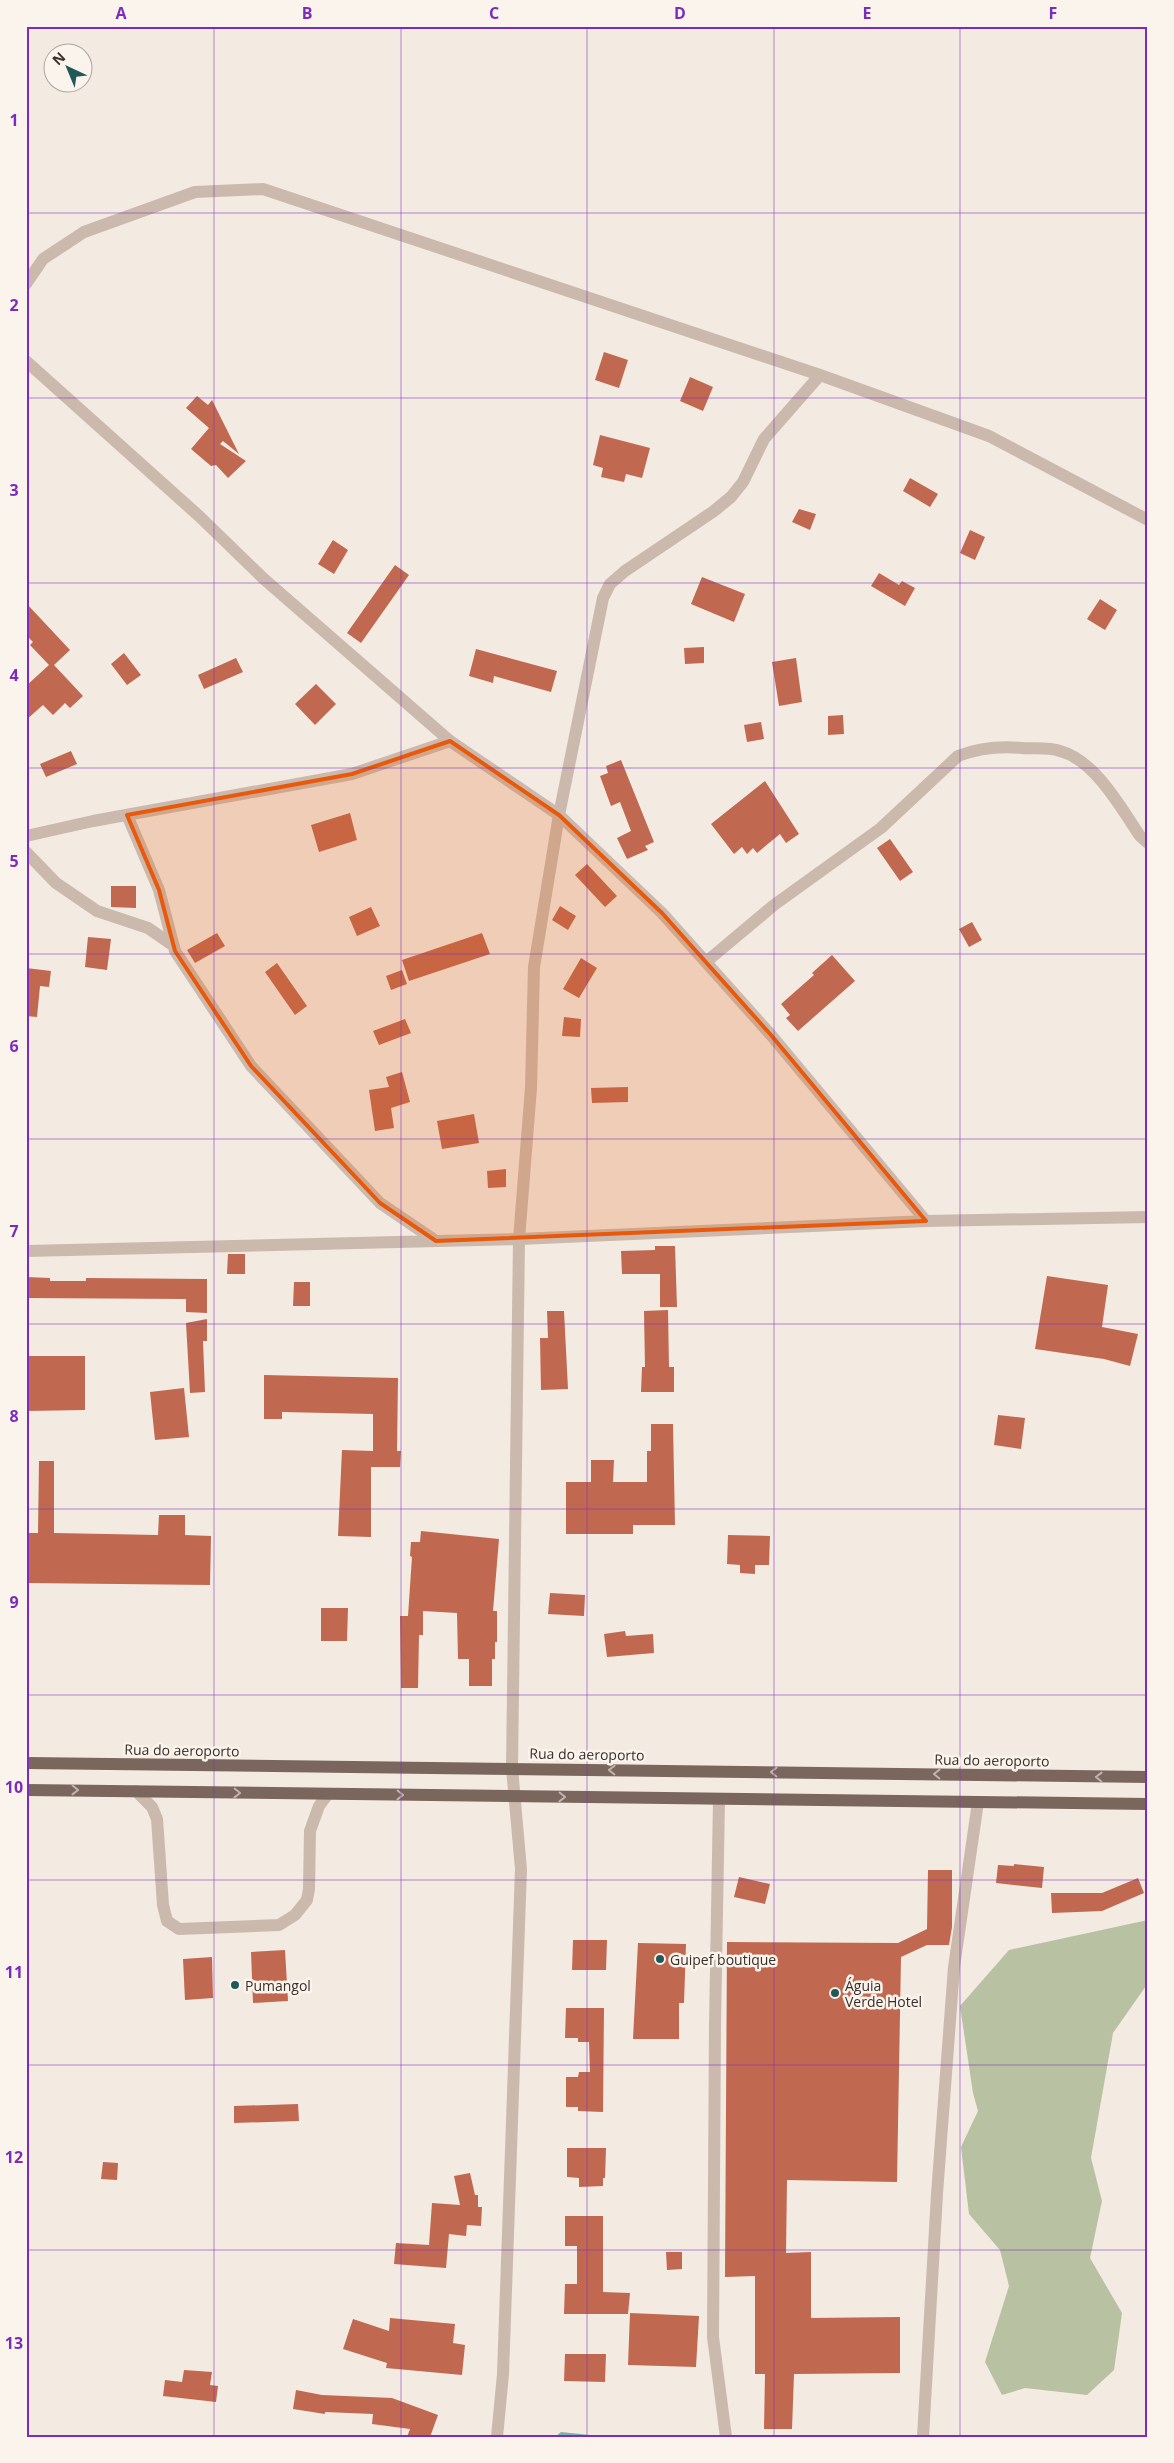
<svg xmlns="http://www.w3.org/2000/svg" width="1174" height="2463" viewBox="0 0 1174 2463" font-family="'Open Sans',sans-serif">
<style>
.green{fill:#b8c1a1}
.water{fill:#81aeaf}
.building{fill:#c16850}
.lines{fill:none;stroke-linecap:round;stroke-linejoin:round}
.minor{stroke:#cbb9ad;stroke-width:12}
.major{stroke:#7a665d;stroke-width:12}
.oneway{stroke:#c0b4ac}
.marked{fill:#e8590c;fill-opacity:0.2;stroke:#e8590c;stroke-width:4;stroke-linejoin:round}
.grid{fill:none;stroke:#7b2cbf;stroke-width:1;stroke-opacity:0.55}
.poi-dot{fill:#22585a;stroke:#faf4ed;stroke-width:2}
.labels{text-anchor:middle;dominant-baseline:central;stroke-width:5;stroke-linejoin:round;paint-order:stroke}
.street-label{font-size:14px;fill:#392f2b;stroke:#faf4ed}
.poi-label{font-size:14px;fill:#392f2b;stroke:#faf4ed;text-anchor:start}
.neatline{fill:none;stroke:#7b2cbf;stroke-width:2}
.grid-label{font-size:16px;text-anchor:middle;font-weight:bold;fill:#7b2cbf}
</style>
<rect width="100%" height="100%" fill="#f3eae1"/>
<path class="green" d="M1148 1920V1983L1113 2033 1091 2158 1102 2201 1090 2258 1122 2313 1114 2370 1087 2395 1025 2388 1002 2395 985 2362 1009 2286 1000 2250 969 2214 961 2147 978 2111 973 2093 960 2006 1009 1950Z"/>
<path class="water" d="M561 2432 609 2437H555Z"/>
<path class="building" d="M604 352 628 360 619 388 595 380Z
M690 377 713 387 703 411 680 401Z
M197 396 208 405 212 400 239 454 223 441 220 444 246 461 228 478 216 465 211 466 191 449 209 428 186 408Z
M600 435 650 448 642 478 626 474 624 482 601 477 603 468 593 465Z
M910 478 938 494 930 507 903 491Z
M799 509 816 514 810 530 792 522Z
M970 530 985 537 975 560 960 553Z
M333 540 348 550 334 574 318 564Z
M395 565 409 575 361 643 347 633Z
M879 573 899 585 902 581 915 588 905 606 871 586Z
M702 577 745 594 734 622 691 604Z
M1100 599 1117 610 1105 630 1087 619Z
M26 603 70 650 54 665 83 696 70 708 65 703 53 715 43 705 26 720V686L49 665 30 645 33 642 26 635Z
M704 647V663L685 664 684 648Z
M476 649 557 671 551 692 494 676 493 683 469 676Z
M124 653 141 675 127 685 111 664Z
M236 658 243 672 204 689 198 675Z
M796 658 802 702 779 706 772 662Z
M316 684 336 704 315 725 295 704Z
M843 715 844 734 828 735V716Z
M761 722 764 739 747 742 744 725Z
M71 751 77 764 46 777 40 764Z
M621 760 654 842 645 846 648 850 627 859 617 838 631 831 620 802 611 806 600 776 608 773 606 766Z
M765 781 799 834 786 843 780 834 757 853 753 848 747 854 742 847 734 854 711 824Z
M350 813 357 840 319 852 311 825Z
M890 839 913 872 900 881 877 848Z
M587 864 617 896 605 907 575 875Z
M111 886H136V908L111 907Z
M560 906 576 916 568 930 552 920Z
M371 907 380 926 357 936 349 917Z
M972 922 982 940 969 947 959 929Z
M217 933 225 946 195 963 187 950Z
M482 933 490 954 409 981 402 960Z
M88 937 111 939 107 970 85 967Z
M832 955 855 981 798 1031 786 1018 790 1015 781 1004 814 975 812 973Z
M581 958 597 968 579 998 563 989Z
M277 963 307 1006 295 1015 265 972Z
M26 968 51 971 49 987 40 986 37 1017 26 1016Z
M402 970 407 984 391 990 386 976Z
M564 1017 581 1019 580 1037 562 1036Z
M405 1019 411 1033 379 1045 373 1031Z
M402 1072 410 1102 391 1108 394 1128 375 1131 369 1090 389 1087 386 1077Z
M628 1087V1102L592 1103 591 1088Z
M474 1114 479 1143 442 1149 437 1121Z
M506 1169V1187L488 1188 487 1171Z
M655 1246H675L677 1307H660V1274H622L621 1251 655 1250Z
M228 1254H245V1274H227Z
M1047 1276 1108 1285 1102 1327 1138 1334 1130 1366 1104 1359 1035 1349Z
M26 1277 50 1278V1281H86V1278L207 1279V1313L186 1312V1299L26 1298Z
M294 1282H310V1306H293Z
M668 1310 669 1367H674V1392H641L642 1367H645L644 1311Z
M547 1311H564L568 1389 541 1390 540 1338H548Z
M207 1319V1341H203L205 1392 190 1393 186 1323Z
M26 1356H85V1410L26 1411Z
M264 1375 398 1378 397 1451H401L400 1467H371V1537L338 1536 342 1450 373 1451V1414L282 1412V1419H264Z
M184 1388 189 1437 155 1440 150 1392Z
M998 1415 1025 1418 1021 1449 994 1445Z
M651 1424H673L675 1525H633V1534H566V1482H591V1460H614L613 1482H647V1451H651Z
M39 1461H54V1533L158 1535 159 1515H185V1535L211 1536 210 1585 26 1583V1533H38Z
M421 1531 499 1539 493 1611H497V1642H495V1659H492V1686H469V1659H458L457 1613 423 1611V1635H419L418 1688H401L400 1616H408L412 1557 410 1556 411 1542H420Z
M728 1535 770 1536 769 1565H755V1574L740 1573V1565L727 1564Z
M550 1593 585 1595 584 1616 548 1614Z
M321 1608H348L347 1641H321Z
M625 1631 626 1636 653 1634 654 1653 607 1657 604 1634Z
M1014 1864 1044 1867 1042 1888 996 1883 998 1865 1014 1866Z
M928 1870H952V1927L949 1945H927L901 1957 897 2182 787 2180 786 2253 811 2252V2318L900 2317V2373L794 2374 792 2429H764L765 2374H755V2276L725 2277 727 1942 898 1943 927 1929Z
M739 1877 770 1884 765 1904 734 1897Z
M1138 1878 1144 1893 1102 1911 1052 1913 1051 1893H1102Z
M573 1940H607L606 1970H572Z
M638 1943 686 1944 684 2003H679V2039H633Z
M285 1950 288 2001 253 2003 251 1952Z
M212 1957 213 1998 185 2000 183 1959Z
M566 2008H604L603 2112 578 2111V2107H566V2077H578L579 2072H590L589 2042H578V2038H565Z
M298 2104 299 2121 234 2123V2106Z
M567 2148H606L605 2178H603V2186L579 2187V2178L567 2177Z
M103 2162 118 2163 117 2180 101 2179Z
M470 2173 475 2195H478V2207H482L481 2226 467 2225 466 2236 449 2234 446 2268 394 2264 396 2243 429 2245 432 2203 460 2205 454 2176Z
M565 2216H603V2292L630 2293 628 2314H564L565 2284H577V2246H565Z
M666 2252H682V2269L667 2270Z
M630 2313 699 2316 696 2367 628 2365Z
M390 2318 455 2324 453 2343 465 2345 462 2375 386 2368 387 2363 343 2349 353 2319 389 2331Z
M565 2354H606L605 2382 564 2381Z
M184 2370 212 2372 210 2385 218 2386 216 2402 163 2396 165 2380 182 2382Z
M296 2390 322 2395 392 2398 438 2415 430 2437H407L410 2429 372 2424 373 2414 325 2412V2414L293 2409Z"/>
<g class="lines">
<path class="minor" d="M26 284 43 259 84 232 195 192 263 189 820 375 989 436 1148 520
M26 361 199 516 264 579 450 741 559 815 662 913 771 1035 926 1221
M127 815 159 890 175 951 251 1066 380 1203 436 1241
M26 836 93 821 352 774 450 741
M26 852 56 883 97 911 148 928 174 946
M706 962 774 905 881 828 958 756C979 748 1000 746 1022 748 1034 749 1049 747 1060 751 1095 760 1121 808 1140 836L1148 843
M26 1251 519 1239 926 1221 1148 1217
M136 1791 152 1807 157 1819 163 1905 167 1921 179 1929 279 1925 295 1915 307 1900 309 1889 310 1831 319 1806 328 1794
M719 1799 715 2025 713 2337 726 2437
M497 2437 503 2374 521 1869 512 1768 519 1239 531 1088 534 967 559 815 603 598 610 584 625 571 714 511 731 497 743 482 764 439 820 375
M923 2437 937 2194 954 1967 978 1802"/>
<path class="major" d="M26 1763 1148 1777
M26 1790 1148 1804"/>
</g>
<defs><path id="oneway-chevron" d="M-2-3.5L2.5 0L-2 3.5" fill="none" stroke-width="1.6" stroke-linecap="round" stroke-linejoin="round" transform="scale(1.25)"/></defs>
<g class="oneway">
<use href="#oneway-chevron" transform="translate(612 1770) rotate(-179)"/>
<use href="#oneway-chevron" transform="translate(774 1772) rotate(-179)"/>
<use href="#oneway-chevron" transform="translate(937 1774) rotate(-179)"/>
<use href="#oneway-chevron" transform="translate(1099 1777) rotate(-179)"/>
<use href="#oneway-chevron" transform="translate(75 1790) rotate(1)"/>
<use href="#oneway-chevron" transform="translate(237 1793) rotate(1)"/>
<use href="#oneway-chevron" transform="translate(400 1795) rotate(1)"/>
<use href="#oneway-chevron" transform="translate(562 1797) rotate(1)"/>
</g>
<path class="marked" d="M450 741 559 815 662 913 771 1035 926 1221 436 1241 380 1203 251 1066 175 951 159 890 127 815 352 774Z"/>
<path class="grid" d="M214 26V2437M401 26V2437M587 26V2437M774 26V2437M960 26V2437M26 213H1148M26 398H1148M26 583H1148M26 768H1148M26 954H1148M26 1139H1148M26 1324H1148M26 1509H1148M26 1695H1148M26 1880H1148M26 2065H1148M26 2250H1148"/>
<g class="poi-dot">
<circle cx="660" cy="1959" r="5"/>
<circle cx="235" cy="1985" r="5"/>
<circle cx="835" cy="1993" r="5"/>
</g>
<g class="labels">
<g class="street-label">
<text transform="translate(182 1750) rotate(1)">Rua do aeroporto</text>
<text transform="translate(587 1754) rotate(1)">Rua do aeroporto</text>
<text transform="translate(992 1760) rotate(1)">Rua do aeroporto</text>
</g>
<g class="poi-label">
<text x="670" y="1959">Guipef boutique</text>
<text x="245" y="1985">Pumangol</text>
<text x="845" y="1985">Águia<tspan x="845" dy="16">Verde Hotel</tspan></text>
</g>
</g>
<rect width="1174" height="2463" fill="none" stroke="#faf4ed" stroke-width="55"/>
<g transform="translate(68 68) rotate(316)"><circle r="24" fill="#faf4ed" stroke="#ada59f"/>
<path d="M0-4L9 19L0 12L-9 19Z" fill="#22585a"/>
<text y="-8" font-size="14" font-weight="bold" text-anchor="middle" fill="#392f2b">N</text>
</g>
<rect x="28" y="28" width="1118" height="2408" class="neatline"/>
<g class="grid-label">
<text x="121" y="19">A</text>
<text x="307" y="19">B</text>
<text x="494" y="19">C</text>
<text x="680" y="19">D</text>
<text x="867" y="19">E</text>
<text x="1053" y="19">F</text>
<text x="14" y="126">1</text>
<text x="14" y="311">2</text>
<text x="14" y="496">3</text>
<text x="14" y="681">4</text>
<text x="14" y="867">5</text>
<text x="14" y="1052">6</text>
<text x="14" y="1237">7</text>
<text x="14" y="1422">8</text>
<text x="14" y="1608">9</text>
<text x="14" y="1793">10</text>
<text x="14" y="1978">11</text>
<text x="14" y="2163">12</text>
<text x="14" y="2349">13</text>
</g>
</svg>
